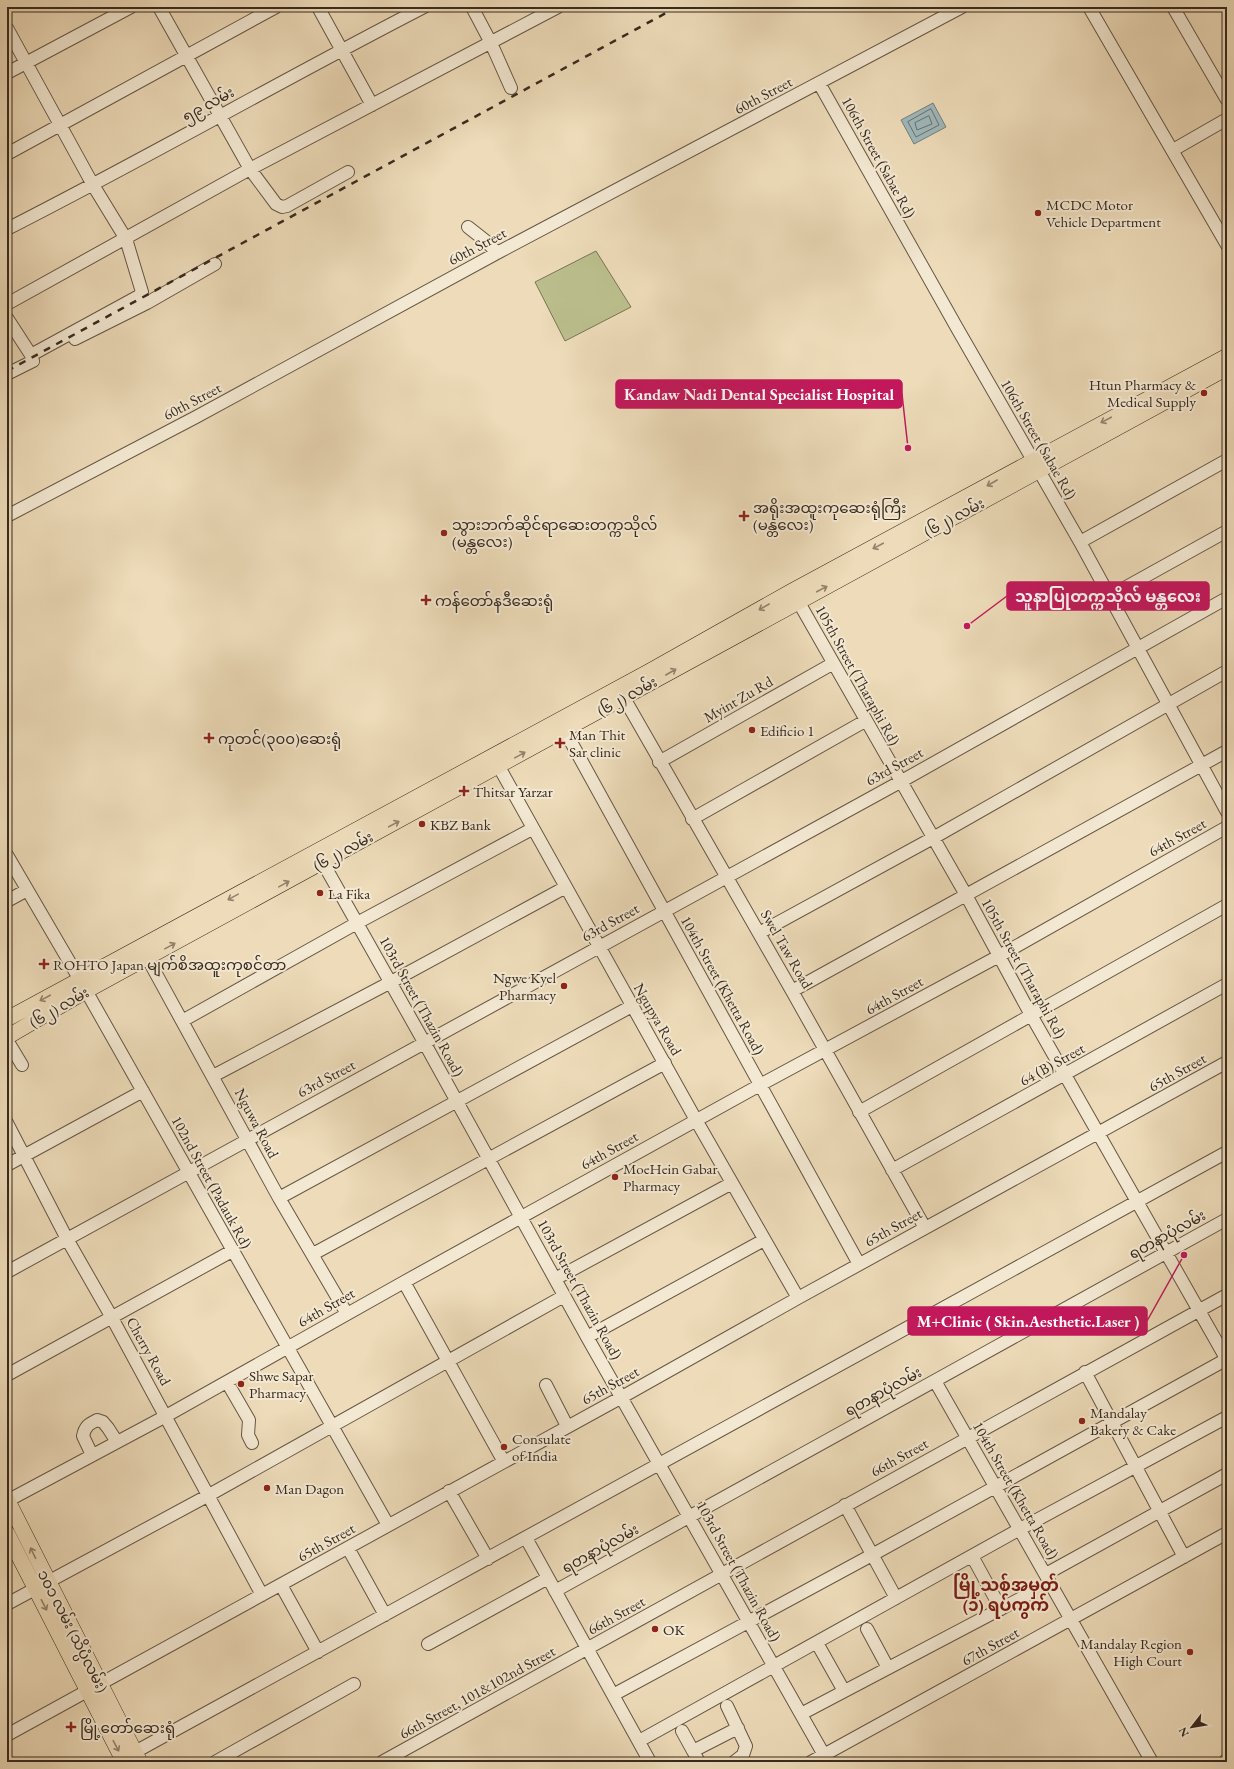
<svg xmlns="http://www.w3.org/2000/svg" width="1234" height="1769" viewBox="0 0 1234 1769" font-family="'EB Garamond','Noto Sans Myanmar',serif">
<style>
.green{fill:#bbbf8d;stroke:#7a7456}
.water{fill:#9eb8bb;stroke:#757f7c}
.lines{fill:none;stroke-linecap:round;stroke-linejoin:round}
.shore{stroke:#6b716c;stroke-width:1}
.minor-casing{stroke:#655645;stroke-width:14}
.major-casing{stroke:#382a1e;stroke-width:16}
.minor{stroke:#f3e8d2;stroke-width:12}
.major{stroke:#eddbb9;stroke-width:15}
.rail{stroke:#382a1e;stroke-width:2.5;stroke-dasharray:7 7;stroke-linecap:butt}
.oneway{stroke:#92826c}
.poi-dot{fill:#8f2418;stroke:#f3e8d2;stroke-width:1.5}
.labels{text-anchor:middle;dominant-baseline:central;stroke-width:4;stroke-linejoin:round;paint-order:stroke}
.street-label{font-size:15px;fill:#382a1e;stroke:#f3e8d2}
.poi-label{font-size:15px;fill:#382a1e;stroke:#f3e8d2;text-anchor:start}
.quarter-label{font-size:17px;font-weight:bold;fill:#7a1f14;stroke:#f3e8d2}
.leader{fill:none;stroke:#c2185b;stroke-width:1.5}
.callout-dot{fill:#c2185b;stroke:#f3e8d2;stroke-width:1.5}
.callout{fill:#c2185b;stroke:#c2185b;stroke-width:1.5}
.callout-label{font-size:16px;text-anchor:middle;font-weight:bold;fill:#fff}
</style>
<rect width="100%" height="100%" fill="#eddbb9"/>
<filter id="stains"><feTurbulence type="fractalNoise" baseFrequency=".005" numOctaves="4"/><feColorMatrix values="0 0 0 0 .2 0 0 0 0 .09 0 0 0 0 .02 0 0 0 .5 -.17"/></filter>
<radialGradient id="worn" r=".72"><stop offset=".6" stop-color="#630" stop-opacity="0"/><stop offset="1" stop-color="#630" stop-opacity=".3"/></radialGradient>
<path class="green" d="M596 251 631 307 565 341 535 282Z"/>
<path class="water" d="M933 103 946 127 914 144 901 120Z"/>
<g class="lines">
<path class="shore" d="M931 109 939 125 916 137 908 122Z
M929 116 932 124 917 130 915 123Z"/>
<defs>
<path id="minor" d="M159 7 250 169 276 204 282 207 287 206 348 172
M318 7 372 105
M472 7 491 43 511 88
M1089 7 1227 245
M1173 7 1227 100
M7 28 93 185 126 239 142 292 139 296 31 355
M7 73 131 7
M819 83 957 328 1080 542 1227 812
M1173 150 1227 119
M7 154 276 7
M468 227 487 242 497 253
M7 229C147 158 284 79 424 7
M7 304 250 169 558 7
M7 318 31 355 33 361 7 374
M75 339 147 303 215 264
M7 516 196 417 497 253 962 7
M1080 542 1227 460
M794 594 966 895 1031 1015 1227 1360
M1110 596 1227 531
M620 691 792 991 925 1228
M560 722 859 1264
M494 758 696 1120 798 1298
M659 762 832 664
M692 819 865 721
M318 854 424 1042 587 1337 828 1762
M7 855 80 980 388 1525
M7 901 27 890
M759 933 933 838 1227 671
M143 950 279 1198 347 1314
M792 991 1227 751
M182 1021 357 923 532 829
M7 1040 22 1065
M213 1076 391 982 566 887
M859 1112 1227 905
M7 1123 67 1239 111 1316 262 1595
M7 1165 143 1091
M892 1170 1227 984
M279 1198 632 1006
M313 1254 665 1063
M7 1272 900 782 1227 598
M555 1279 732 1183
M404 1282 504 1462
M587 1337 764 1240
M1085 1372 1184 1557
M7 1375 232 1251
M935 1381 1152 1762
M227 1382 249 1420 248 1435 252 1443
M546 1385 567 1426
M92 1455 83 1436C85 1426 89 1424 97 1420L103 1422 108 1428 117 1442
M449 1491 488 1559
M7 1501 166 1416 404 1282 760 1085 999 956 1227 827
M845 1505 896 1598
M526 1538 650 1762
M348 1548 385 1615
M972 1556 1001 1609
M1046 1574 1227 1474
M281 1585 318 1652
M555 1591 1227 1219
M7 1604 209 1495 564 1296
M867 1629 888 1668
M817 1643 844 1691
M428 1644 548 1578
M613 1695 872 1555 1227 1359
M727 1706 746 1746 743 1755 734 1762
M801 1714 1029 1594
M682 1731 693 1751
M7 1735 622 1397 798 1298 1227 1062
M639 1741 1020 1529 1227 1417
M135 1752 1227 1152
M215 1762 354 1684
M382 1762C664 1607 944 1449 1227 1295
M699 1762 693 1751 738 1728
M811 1762 1227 1533"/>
<path id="major" d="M7 1019 648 672 792 591 1227 356
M7 1037 86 991 1227 368
M7 1499 140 1762
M7 1533 124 1762
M1226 1762 1227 1761"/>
</defs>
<use href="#minor" class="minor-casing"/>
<use href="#major" class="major-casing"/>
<use href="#minor" class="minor"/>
<use href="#major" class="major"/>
<path class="rail" d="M7 371 677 7"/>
</g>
<defs><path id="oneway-shaft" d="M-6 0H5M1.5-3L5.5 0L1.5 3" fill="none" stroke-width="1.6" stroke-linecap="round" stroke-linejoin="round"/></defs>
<g class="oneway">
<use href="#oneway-shaft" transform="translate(1106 420) rotate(152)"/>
<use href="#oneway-shaft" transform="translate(992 483) rotate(150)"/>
<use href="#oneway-shaft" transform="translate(878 546) rotate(152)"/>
<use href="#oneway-shaft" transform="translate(822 589) rotate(-28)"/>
<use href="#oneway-shaft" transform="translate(764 607) rotate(150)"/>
<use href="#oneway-shaft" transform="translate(671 672) rotate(-30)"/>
<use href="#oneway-shaft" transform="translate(520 755) rotate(-29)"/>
<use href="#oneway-shaft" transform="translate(394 824) rotate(-28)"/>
<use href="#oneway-shaft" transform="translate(284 884) rotate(-29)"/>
<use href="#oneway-shaft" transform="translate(233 897) rotate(151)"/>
<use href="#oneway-shaft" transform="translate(170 946) rotate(-29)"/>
<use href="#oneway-shaft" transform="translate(45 998) rotate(152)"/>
<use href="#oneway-shaft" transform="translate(33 1553) rotate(-116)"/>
<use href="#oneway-shaft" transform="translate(44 1605) rotate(63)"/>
<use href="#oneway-shaft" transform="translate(116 1746) rotate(62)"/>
</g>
<g class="poi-dot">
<circle cx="1038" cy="213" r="4"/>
<circle cx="1204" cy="393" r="4"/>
<path d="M742 510h4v4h4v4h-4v4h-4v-4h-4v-4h4z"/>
<circle cx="444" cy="533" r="4"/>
<path d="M424 594h4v4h4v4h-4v4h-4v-4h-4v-4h4z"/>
<circle cx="752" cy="730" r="4"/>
<path d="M207 732h4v4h4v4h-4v4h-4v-4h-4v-4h4z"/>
<path d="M558 737h4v4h4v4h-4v4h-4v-4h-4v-4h4z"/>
<path d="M462 785h4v4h4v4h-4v4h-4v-4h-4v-4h4z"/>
<circle cx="422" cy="824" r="4"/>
<circle cx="320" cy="893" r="4"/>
<path d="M42 958h4v4h4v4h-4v4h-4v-4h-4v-4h4z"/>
<circle cx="564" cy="986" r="4"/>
<circle cx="615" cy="1177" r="4"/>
<circle cx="241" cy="1384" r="4"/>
<circle cx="1082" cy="1421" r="4"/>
<circle cx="504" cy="1447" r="4"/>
<circle cx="267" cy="1488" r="4"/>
<circle cx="655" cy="1629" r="4"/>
<circle cx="1190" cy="1652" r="4"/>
<path d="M69 1721h4v4h4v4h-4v4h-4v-4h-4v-4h4z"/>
</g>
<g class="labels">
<g class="street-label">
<text transform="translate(763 95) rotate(-28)">60th Street</text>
<text transform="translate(208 104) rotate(-29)">၅၉ လမ်း</text>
<text transform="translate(879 157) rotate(61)">106th Street (Sabae Rd)</text>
<text transform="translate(477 246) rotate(-28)">60th Street</text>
<text transform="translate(192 401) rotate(-28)">60th Street</text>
<text transform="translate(1039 439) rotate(60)">106th Street (Sabae Rd)</text>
<text transform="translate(954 517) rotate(-28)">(၆၂) လမ်း</text>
<text transform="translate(858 675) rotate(61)">105th Street (Tharaphi Rd)</text>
<text transform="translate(627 696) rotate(-29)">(၆၂) လမ်း</text>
<text transform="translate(738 699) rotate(-30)">Myint Zu Rd</text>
<text transform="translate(894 766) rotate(-29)">63rd Street</text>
<text transform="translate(1177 837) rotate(-29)">64th Street</text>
<text transform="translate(343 851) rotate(-29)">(၆၂) လမ်း</text>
<text transform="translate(610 922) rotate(-29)">63rd Street</text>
<text transform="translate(787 949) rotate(60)">Swel Taw Road</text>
<text transform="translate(1024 968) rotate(61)">105th Street (Tharaphi Rd)</text>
<text transform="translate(723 985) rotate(61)">104th Street (Khetta Road)</text>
<text transform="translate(894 995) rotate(-29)">64th Street</text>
<text transform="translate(422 1006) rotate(61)">103rd Street (Thazin Road)</text>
<text transform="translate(59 1007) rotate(-30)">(၆၂) လမ်း</text>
<text transform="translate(658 1019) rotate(60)">Ngupya Road</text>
<text transform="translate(1052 1064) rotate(-29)">64 (B) Street</text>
<text transform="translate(1177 1072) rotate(-29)">65th Street</text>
<text transform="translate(326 1078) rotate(-28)">63rd Street</text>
<text transform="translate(257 1123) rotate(62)">Nguwa Road</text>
<text transform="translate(609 1150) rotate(-29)">64th Street</text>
<text transform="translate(212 1182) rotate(61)">102nd Street (Padauk Rd)</text>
<text transform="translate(893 1227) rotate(-29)">65th Street</text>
<text transform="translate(1167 1234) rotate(-29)">ရတနာပုံလမ်း</text>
<text transform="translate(580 1289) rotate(61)">103rd Street (Thazin Road)</text>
<text transform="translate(326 1307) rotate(-30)">64th Street</text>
<text transform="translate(149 1351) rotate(61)">Cherry Road</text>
<text transform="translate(610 1385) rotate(-29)">65th Street</text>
<text transform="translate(883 1391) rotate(-29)">ရတနာပုံလမ်း</text>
<text transform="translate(899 1457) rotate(-29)">66th Street</text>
<text transform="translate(1016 1490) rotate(60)">104th Street (Khetta Road)</text>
<text transform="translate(326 1542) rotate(-29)">65th Street</text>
<text transform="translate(600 1548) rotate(-29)">ရတနာပုံလမ်း</text>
<text transform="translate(739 1571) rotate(61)">103rd Street (Thazin Road)</text>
<text transform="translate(616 1615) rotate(-29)">66th Street</text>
<text transform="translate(73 1631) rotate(63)">၁၀၁ လမ်း (သိပ္ပံလမ်း)</text>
<text transform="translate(990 1646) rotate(-29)">67th Street</text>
<text transform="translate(477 1692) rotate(-29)">66th Street, 101&amp;102nd Street</text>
</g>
<g class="poi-label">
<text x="1046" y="204">MCDC Motor<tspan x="1046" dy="17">Vehicle Department</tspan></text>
<text x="1196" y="384" text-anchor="end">Htun Pharmacy &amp;<tspan x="1196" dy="17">Medical Supply</tspan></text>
<text x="753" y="507">အရိုးအထူးကုဆေးရုံကြီး<tspan x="753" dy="17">(မန္တလေး)</tspan></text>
<text x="452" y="524">သွားဘက်ဆိုင်ရာဆေးတက္ကသိုလ်<tspan x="452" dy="17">(မန္တလေး)</tspan></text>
<text x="435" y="600">ကန်တော်နဒီဆေးရုံ</text>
<text x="760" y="730">Edificio 1</text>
<text x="569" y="734">Man Thit<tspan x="569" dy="17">Sar clinic</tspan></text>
<text x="218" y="738">ကုတင်(၃၀၀)ဆေးရုံ</text>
<text x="473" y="791">Thitsar Yarzar</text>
<text x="430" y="824">KBZ Bank</text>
<text x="328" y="893">La Fika</text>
<text x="53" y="964">ROHTO Japan မျက်စိအထူးကုစင်တာ</text>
<text x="556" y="977" text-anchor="end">Ngwe Kyel<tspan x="556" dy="17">Pharmacy</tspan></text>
<text x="623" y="1168">MoeHein Gabar<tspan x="623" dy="17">Pharmacy</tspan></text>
<text x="249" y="1375">Shwe Sapar<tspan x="249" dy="17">Pharmacy</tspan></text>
<text x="1090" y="1412">Mandalay<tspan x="1090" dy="17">Bakery &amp; Cake</tspan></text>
<text x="512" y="1438">Consulate<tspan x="512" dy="17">of India</tspan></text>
<text x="275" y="1488">Man Dagon</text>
<text x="663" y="1629">OK</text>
<text x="1182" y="1643" text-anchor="end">Mandalay Region<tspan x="1182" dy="17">High Court</tspan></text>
<text x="80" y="1727">မြို့တော်ဆေးရုံ</text>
</g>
<g class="quarter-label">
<text x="1006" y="1585">မြို့သစ်အမှတ်<tspan x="1006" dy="20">(၁) ရပ်ကွက်</tspan></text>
</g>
</g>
<path class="leader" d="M908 448L902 394M967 626L1007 596M1184 1255L1147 1321"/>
<g class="callout-dot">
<circle cx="908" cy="448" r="4"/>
<circle cx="967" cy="626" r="4"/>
<circle cx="1184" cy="1255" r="4"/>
</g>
<g class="callout">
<rect x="616" y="380" width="286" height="28" rx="4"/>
<rect x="1007" y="582" width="202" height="28" rx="4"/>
<rect x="908" y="1307" width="239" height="28" rx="4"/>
</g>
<g class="callout-label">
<text x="759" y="400">Kandaw Nadi Dental Specialist Hospital</text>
<text x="1108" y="602">သူနာပြုတက္ကသိုလ် မန္တလေး</text>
<text x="1028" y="1327">M+Clinic ( Skin.Aesthetic.Laser )</text>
</g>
<rect width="1234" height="1769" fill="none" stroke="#eddbb9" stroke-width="24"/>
<rect x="8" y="8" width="1218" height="1753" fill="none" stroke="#382a1e" stroke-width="2"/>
<rect x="12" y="12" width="1210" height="1745" fill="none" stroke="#382a1e"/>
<g transform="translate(1192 1727) rotate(239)" stroke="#f3e8d2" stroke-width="3" paint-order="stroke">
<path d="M0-3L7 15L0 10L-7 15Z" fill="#382a1e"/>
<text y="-6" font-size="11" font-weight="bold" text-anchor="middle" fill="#382a1e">N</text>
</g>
<rect width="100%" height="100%" filter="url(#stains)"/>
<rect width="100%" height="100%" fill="url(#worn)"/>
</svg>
